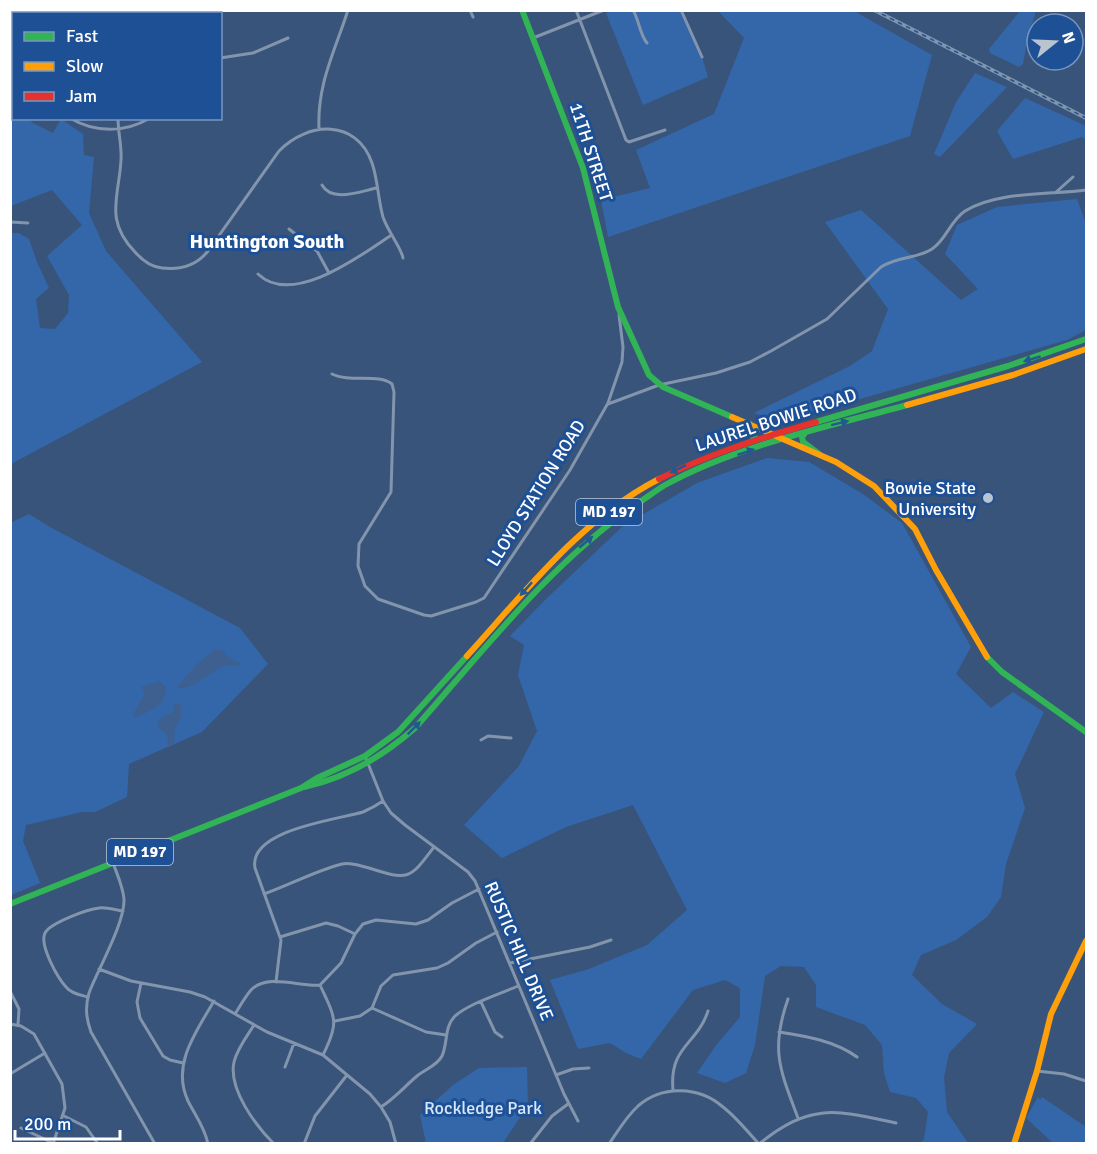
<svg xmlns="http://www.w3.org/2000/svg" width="1097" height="1154" viewBox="0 0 1097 1154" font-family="Signika,sans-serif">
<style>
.green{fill:#3367aa}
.water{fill:#3d6090}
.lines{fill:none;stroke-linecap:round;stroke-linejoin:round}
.street{stroke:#8295ad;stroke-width:3}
.fast{stroke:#30b455;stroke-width:6}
.slow{stroke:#ff9f0a;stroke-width:6}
.jam{stroke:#e5322d;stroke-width:6}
.rail-casing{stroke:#8194ab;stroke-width:4}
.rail{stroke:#1e5095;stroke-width:1.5;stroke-dasharray:4.5;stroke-linecap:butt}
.oneway{fill:#205a8f}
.poi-dot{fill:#bac3d0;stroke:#1e5095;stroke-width:2}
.labels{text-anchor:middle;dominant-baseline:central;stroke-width:6;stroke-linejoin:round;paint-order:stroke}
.shield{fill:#1e5095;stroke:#bccadf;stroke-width:1.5}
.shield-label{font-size:16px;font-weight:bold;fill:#fff}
.street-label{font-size:18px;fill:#fff;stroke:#1e5095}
.poi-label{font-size:18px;fill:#fff;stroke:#1e5095;text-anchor:end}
.park-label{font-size:18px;fill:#d7e7fa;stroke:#1e5095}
.neighbourhood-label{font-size:20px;font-weight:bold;fill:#fff;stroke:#1e5095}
</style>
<rect width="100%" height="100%" fill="#39547a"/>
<path class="green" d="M612 10 680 11 702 57 708 77 643 105 606 13Z
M718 11H854L932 55 910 136 608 237 601 200 650 188 636 150 714 114 744 38Z
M1020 11H1036L1028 37 1023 64 1019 67 990 53 989 49Z
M975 73 1007 87 940 157 934 154 956 102Z
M11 87 13 101 14 118 29 119 33 123 53 133 61 119 83 134 84 155 94 157 89 213 106 251 202 362 11 464V233H19L29 239 37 262 49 288 36 299 40 328 55 329 68 313 69 295 47 256 82 225 52 190 11 206Z
M1025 98 1086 126V140L1082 137 1013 159 997 131Z
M1077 199 1086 224V330L1067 340 779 422 754 413 850 366 872 351 888 309 825 222 861 210 961 300 978 289 945 254 957 225 997 207Z
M767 458 809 462 863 494 902 523 971 647 956 674 991 708 1013 692 1044 712 1015 774 1025 808 1006 864 1001 897 987 917 956 940 921 955 912 975 942 1004 977 1024 949 1053 944 1077 947 1112 968 1143H921L924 1139 928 1112 916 1098 890 1092 884 1073 882 1045 865 1025 816 1007V985L804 967 781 966 765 976 755 1045 746 1073 725 1083 697 1073 717 1044 740 1017V988L725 980 693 990 641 1059 626 1053 610 1043 578 1049 550 980 589 969 647 945 687 910 633 805 566 827 502 858 464 825 519 766 537 731 518 675 524 645 510 636 544 601 623 526 697 483Z
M29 514 50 527 240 628 268 664 202 732 129 764 127 797 95 812H82L26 825 23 841 40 883 11 895 10 523Z
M527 1067 528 1105 503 1143H426L420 1115 453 1085 479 1068Z
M1038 1097 1040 1100 1042 1097 1086 1127V1143H1053L1026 1118Z"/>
<path class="water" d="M215 650H222L230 659 241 663 240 666H223L193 685 179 689 177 687 197 664Z
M160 681 166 688C166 706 150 711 136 717L132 716 145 693 141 687Z
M175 703 181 704V718L175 728 174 744 170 747 168 744 167 734 160 730 157 723 162 717 173 712Z"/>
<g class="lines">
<path class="street" d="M470 10 473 17
M576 10 626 140 629 142 665 130
M633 10C639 20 640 35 647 43
M681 10 702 57
M122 11 124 14
M42 14V10
M192 14 194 10
M10 31H14
M533 38 604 10
M220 58 253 53 288 38
M70 118C95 133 125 133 150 118
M118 118C118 133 122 146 121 160 119 197 104 220 135 252 142 260 151 267 162 268 180 270 197 265 208 251L279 151C308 121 357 119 372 163 378 180 378 200 383 217 388 232 401 247 403 258
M319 128C317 84 335 51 348 10
M322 185C332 203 361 191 377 188
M1055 193 1073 177
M10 222 28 223
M289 229 317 251 329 273
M258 274C292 307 360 256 390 236
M332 374C350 383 379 373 392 384L394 392 391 492 359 544 358 566 365 586 378 599 424 615 431 616 476 602 484 598 570 470 608 403 622 362 623 347 619 315
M608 404 659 385 716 373 750 362 771 351 827 319 881 267C898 256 917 259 932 249 946 240 950 221 965 211 997 191 1050 195 1086 190
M481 740 488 736 511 738
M365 756 383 801 391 813 405 825 468 872 475 881 564 1094 578 1121
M113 863C117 874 123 887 124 899 125 923 98 969 89 993 85 1007 86 1018 91 1032L155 1144
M264 894C287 886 320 869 342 864 352 862 360 866 369 868 409 881 410 879 434 847
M280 937 326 923 338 926 355 934
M510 963 590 947 611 940
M99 969 131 981 190 992 205 997 267 1032 323 1055 370 1094 381 1107 390 1122 396 1144
M276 982 281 940 255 868C248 830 336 820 363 812 370 809 377 805 383 801
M141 983 137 1002 140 1018 163 1056 170 1060 183 1063
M320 985C335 1018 340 1021 323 1055
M10 991 19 1009 18 1025
M88 997C81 995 72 994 67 988 58 979 39 945 45 933 50 923 88 909 99 908 107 907 115 910 123 911
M788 999C770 1050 780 1070 798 1118
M481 1002 495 1032 502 1037
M372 1008 426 1032 446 1035
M235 1014C240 1006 245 997 251 990 268 973 299 987 320 985L341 963 355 934 363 924 376 920 416 924 428 920 452 903 479 889
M335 1021 360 1016 372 1008 381 986 393 975 437 968 448 963 476 943 497 932
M10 1024 21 1026 34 1034 62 1084 65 1108 53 1144
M254 1025C247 1036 237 1049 234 1062 228 1089 256 1126 274 1144
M779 1032C806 1036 835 1041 857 1057
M285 1067 294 1043
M1037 1071 1064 1074 1086 1081
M10 1074 45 1053
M556 1075 573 1069 589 1068
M673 1090C669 1046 697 1045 708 1011
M381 1107C395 1098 404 1087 417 1076 425 1069 437 1066 442 1056 448 1043 444 1027 455 1016 470 1003 500 994 518 986
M64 1116 86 1127 98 1144
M21 1128 53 1143
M208 1144C205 1128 195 1115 188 1101 171 1065 196 1032 214 1001
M304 1144 315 1116 347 1075
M530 1144 552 1116 568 1104
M609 1144C618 1131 626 1117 638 1106 662 1085 699 1086 723 1107 736 1117 747 1131 759 1144
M759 1144C811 1102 836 1110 896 1123"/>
<path class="fast" d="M522 10 583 168 618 307 649 375 663 387 732 417
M816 422 1008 366 1086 339
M750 424 755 434 753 440
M805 433 802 437 803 442 819 454
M987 657 1002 672 1086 732
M304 787C347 778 382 757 415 728 484 650 549 565 635 505 645 499 655 491 665 485 735 446 830 426 907 405
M10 904 301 788 317 778 365 756 398 732 467 656"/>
<path class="slow" d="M907 405 1013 375 1086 349
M732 417 836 462 874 486 915 529 936 570 987 657
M467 656C525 592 581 519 659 479
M1014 1144 1037 1071 1051 1014 1086 941"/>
<path class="jam" d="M659 479C711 453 761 438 816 422"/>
<defs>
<path id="rail" d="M874 10 1086 118"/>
</defs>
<use href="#rail" class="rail-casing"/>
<use href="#rail" class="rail"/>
</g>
<defs><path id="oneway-solid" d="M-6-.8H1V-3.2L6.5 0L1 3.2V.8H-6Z" transform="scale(1.5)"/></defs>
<g class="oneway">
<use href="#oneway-solid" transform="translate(1032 359) rotate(163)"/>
<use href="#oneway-solid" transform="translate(840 423) rotate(-14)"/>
<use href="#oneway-solid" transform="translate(746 452) rotate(-18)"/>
<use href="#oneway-solid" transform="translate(678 469) rotate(155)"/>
<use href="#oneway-solid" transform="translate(586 542) rotate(-40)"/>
<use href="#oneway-solid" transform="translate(526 589) rotate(132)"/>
<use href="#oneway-solid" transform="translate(414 728) rotate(-45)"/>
</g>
<circle class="poi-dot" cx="988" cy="498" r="6"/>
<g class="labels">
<g class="shield">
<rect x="576" y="499" width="66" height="26" rx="4.5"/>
<rect x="107" y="839" width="66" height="26" rx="4.5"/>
</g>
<g class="shield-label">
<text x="609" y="512">MD 197</text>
<text x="140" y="852">MD 197</text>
</g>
<g class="street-label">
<text transform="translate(591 152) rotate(72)">11TH STREET</text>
<text transform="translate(776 420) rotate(-18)">LAUREL BOWIE ROAD</text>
<text transform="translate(536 493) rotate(-58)">LLOYD STATION ROAD</text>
<text transform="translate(519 951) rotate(67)">RUSTIC HILL DRIVE</text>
</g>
<g class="poi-label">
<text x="976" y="488">Bowie State<tspan x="976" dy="21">University</tspan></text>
</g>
<g class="park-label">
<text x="483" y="1108">Rockledge Park</text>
</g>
<g class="neighbourhood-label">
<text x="267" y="241">Huntington South</text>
</g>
</g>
<rect width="1097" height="1154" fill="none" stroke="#ffffff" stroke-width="24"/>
<rect x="12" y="12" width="210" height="108" fill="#1e5095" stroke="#7896bf" stroke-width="1.5"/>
<rect x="24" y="32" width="30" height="9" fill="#30b455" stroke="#7896bf" stroke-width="1.5"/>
<text x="66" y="42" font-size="18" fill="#ffffff">Fast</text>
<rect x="24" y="62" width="30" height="9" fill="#ff9f0a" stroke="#7896bf" stroke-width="1.5"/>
<text x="66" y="72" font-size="18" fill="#ffffff">Slow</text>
<rect x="24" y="92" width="30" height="9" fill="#e5322d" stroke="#7896bf" stroke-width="1.5"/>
<text x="66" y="102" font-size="18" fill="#ffffff">Jam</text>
<g transform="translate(1055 42) rotate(72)"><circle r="28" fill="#1e5095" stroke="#7896bf" stroke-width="1.5"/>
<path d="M0-4.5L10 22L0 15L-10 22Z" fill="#bac3d0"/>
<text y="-9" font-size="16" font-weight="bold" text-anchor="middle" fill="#ffffff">N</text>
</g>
<path d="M15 1130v9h105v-9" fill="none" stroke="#ffffff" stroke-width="3"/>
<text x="24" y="1130" font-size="18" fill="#ffffff" stroke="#1e5095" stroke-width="4.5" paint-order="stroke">200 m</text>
</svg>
